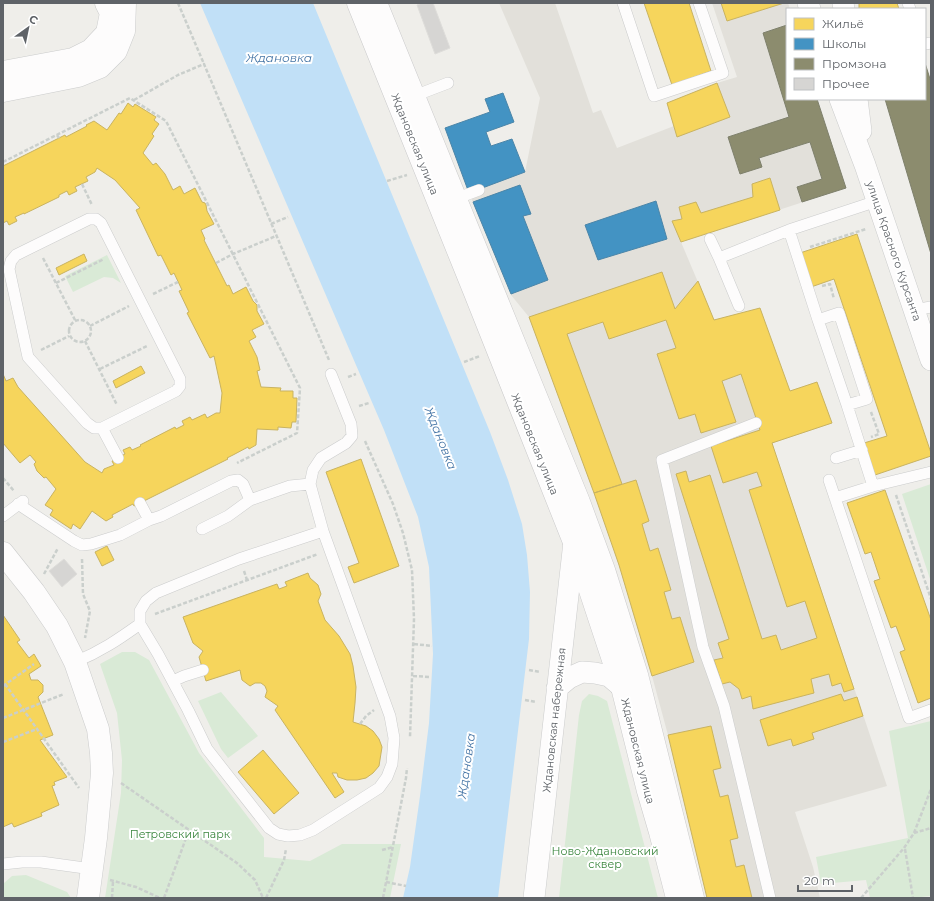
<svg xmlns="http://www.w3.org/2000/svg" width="934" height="901" viewBox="0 0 934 901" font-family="Montserrat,sans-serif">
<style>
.education{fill:#e2e0da}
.green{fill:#d9ead6}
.water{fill:#c1e0f7}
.homes{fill:#f6d55c;stroke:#c9b360}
.schools{fill:#4393c3;stroke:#4b85a8}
.industry{fill:#8c8c6e;stroke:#7e806c}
.building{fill:#d6d5d3;stroke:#deddda}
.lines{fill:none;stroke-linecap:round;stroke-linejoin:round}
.service-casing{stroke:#cbcccc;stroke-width:12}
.minor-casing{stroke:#cbcccc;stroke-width:22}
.tertiary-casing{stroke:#cbcccc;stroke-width:23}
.secondary-casing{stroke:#cacacb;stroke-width:23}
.path{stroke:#cacfcc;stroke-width:2.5;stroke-dasharray:4 2;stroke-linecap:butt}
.service{stroke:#fdfcfc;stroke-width:11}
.minor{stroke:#fdfcfc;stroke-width:21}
.tertiary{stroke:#fdfcfc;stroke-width:22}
.secondary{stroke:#fdfcfc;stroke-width:22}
.labels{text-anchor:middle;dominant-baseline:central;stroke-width:4;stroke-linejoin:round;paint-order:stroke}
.street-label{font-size:11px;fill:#5f6368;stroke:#fff}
.park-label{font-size:11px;fill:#39853c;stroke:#fff}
.water-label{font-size:12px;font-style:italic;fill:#4575a6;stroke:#fff}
</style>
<rect width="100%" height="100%" fill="#efeeea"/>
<path class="education" d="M499 3H555L593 113 601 110 617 148 674 126 667 103 717 83 737 77 712 3H788L790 9H787V99H817L846 188 681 242 714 320 760 308 790 391 817 382 832 423 772 443 887 786 795 812 813 867 820 898H707L668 735 652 676 619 565 594 493 529 317 511 295 469 193 525 172 540 98Z"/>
<path class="green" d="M107 255 121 283 113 278 104 277 73 292 65 276Z
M931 484V582L902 494Z
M122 652H135L149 660 199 753 264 838V857L310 861 342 844H401L390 898H105L121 793 122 760 117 713 100 664Z
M221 692 258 736 228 758 221 749 198 701Z
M589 694 598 696 607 701 658 898H559L579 715 582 701Z
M931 721V896L912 898H870L866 880 821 884 816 857 908 838 889 731Z
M26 875 67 892 71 898H3V884L12 876Z"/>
<path class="water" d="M200 3H313L490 432 508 480 522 524 527 555 530 592 529 639 498 898H403L410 867 420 796 429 723 433 654 429 567 418 517 384 430Z"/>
<path class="homes" d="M644 3H689L711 71 672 85Z
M721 3H784L727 21Z
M859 3H897L899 9H859Z
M717 83 730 117 677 137 667 103Z
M128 103 133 107 135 104 156 117 154 120 159 124 152 134 154 136 143 153 153 165 156 163 165 174 173 190 180 186 184 194 195 188 202 202 205 203 206 205 207 211 214 224 201 230 205 239 204 240 227 286 229 285 233 294 246 287 253 301 257 305V311L264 324 252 330 256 337 249 341 257 357 260 370 257 371 261 387 281 388 280 391H293V398H297L296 422H292L291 428 278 427V430L257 429 256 445 249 449 248 447 233 455 227 458 228 459 134 506 133 504 112 515 113 517 106 521 92 511 80 529 73 524 71 529 50 515 53 510 45 505 56 489 46 477 44 478 37 471 34 464 36 462 30 455 20 463 3 443V374L6 381 13 378 18 387 85 462 102 473 104 469 114 465 112 461 125 454 123 450 130 447 132 450 141 446 140 445 175 427 176 429 184 425 182 421 190 417 192 420 205 414 207 418 216 413H220L222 393 214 356 210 358 187 313 189 312 179 291 182 290 174 273 171 275 161 255 158 256 136 210 140 208 115 180 97 168 95 172 86 177 88 181 75 187 77 191 69 195 67 191 59 195V197L24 214V213L15 217 17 221 9 225 7 221 3 223V166L65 135 66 137 87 126 86 125 94 121 107 130 119 113 121 114Z
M770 178 780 210 681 242 672 221 682 219 679 207 696 202 701 213 753 197 752 184Z
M857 234 931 453V456L875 475 864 443 887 436 834 279 811 287 800 253Z
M84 254 87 261 59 275 56 268Z
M662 272 675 309 698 281 714 320 760 308 790 391 817 382 832 423 772 443 854 689 844 692 841 683 832 686 829 674 811 679 814 693 753 709 751 696 742 699 739 689 730 682 722 684 714 660 723 658 718 643 729 639 676 474 686 471 689 482 710 475 762 639 776 635 781 650 817 638 805 601 787 607 749 490 762 486 757 472 723 483 711 446 760 430 741 374 722 381 736 422 701 433 695 414 679 419 657 354 676 348 666 320 609 339 603 322 567 334 622 484 594 493 529 317Z
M141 366 145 373 116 388 113 381Z
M361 459 399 566 354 583 348 567 359 563 326 472Z
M636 480 649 521 642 524 650 551 658 548 671 590 664 592 672 619 680 617 694 662 652 676 619 565 594 493Z
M885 490 931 620V698L918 703 900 652 905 650 896 626 891 628 874 581 880 579 871 552 865 554 847 503Z
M107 546 114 560 102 566 95 552Z
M308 573 310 578 318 585 321 594 318 601 325 620 339 636 350 654 353 666 356 687 355 703 353 722 366 726 373 731 379 739 382 747 379 766 373 773 366 778 357 780H347L338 777 337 773H332L344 792 335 798 275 710 278 706 265 697 267 691 265 686 261 683H255L250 686 242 680 240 670 206 681 199 657 203 651 193 643 183 617 277 584 279 589 287 586 285 582Z
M3 615 20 640 17 642 29 658 34 654 41 666 29 674 31 680H38L43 685V692L38 697 53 735 40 740 67 777 54 782 55 785 52 786 59 805 41 813 42 816 14 827 12 823 3 827Z
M841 694 844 701 857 697 863 716 812 733 814 739 793 746 791 739 768 746 760 720Z
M711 726 721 768 713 770 720 797 728 795 738 838 730 840 736 867 744 865 752 898H707L668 735Z
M263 750 299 793 274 814 238 772Z"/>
<path class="schools" d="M503 93 514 122 486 132 491 146 512 139 525 172 469 193 445 128 490 112 485 99Z
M520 185 531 214 523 216 548 280 511 294 473 202Z
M656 201 667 239 598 260 585 225Z"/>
<path class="industry" d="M787 25V99H817L846 188 802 202 797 187 822 179 810 142 759 158 762 167 740 174 728 137 789 117 763 33Z
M925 63 931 82V254L885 99H925Z"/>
<path class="building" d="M422 3H433L450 48 435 54 417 5Z
M64 559 77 574 62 587 49 571Z"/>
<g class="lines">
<defs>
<path id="service" d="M623 3 654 96 723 73 699 3
M908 3 910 9
M925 44 931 43
M414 96 448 83
M455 199 479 190
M89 219H96L101 223 180 379V386L176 391 102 428H94L87 423 28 357 9 269 11 261 16 255Z
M710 239 719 258 789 230
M719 258 739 306
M914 310 931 307
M818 320 847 405 867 399 839 313 818 320 789 230 877 201
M847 405 873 486
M756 423 662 460 703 647 724 706 770 898
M102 428 118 458
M836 458 862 450
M829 480 909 718 931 710
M835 498 873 486 931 472
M140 503 149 520
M18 504 74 541 82 545 91 544 120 535 149 520 161 516 231 481 238 480 243 484 250 500
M3 516 23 501
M202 529 228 516 250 500 290 486 310 484
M140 624V611L146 601 156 593 239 559 323 531 310 484 313 470 321 458 346 443 352 436 351 424 331 374
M75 662C100 652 119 639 140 624L158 654 188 710 207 749 269 828 278 834 288 836 300 835 313 830 379 788 387 777 392 764 394 738 390 716 323 531
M173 681 184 676 203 670
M3 864 22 862H41L92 869"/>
<path id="minor" d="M808 3 810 9
M843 3 844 9
M840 99 865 165 931 360
M857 99 861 131
M557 688 569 678 582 672 595 673 609 676 622 687
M534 898 574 542"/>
<path id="tertiary" d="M3 72 73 59 91 50 107 33 111 13 106 3
M3 91 78 76 100 67 116 51 124 31 125 3
M3 553 34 592 57 626 75 662 98 729 101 753 102 773 96 838 88 898"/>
<path id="secondary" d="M358 3 475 293 574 542 622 687 648 791 660 832 677 898
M376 3 579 502 604 570 637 675 693 898"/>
</defs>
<use href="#service" class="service-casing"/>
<use href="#minor" class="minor-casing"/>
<use href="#tertiary" class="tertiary-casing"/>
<use href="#secondary" class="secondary-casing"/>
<path class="path" d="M178 3 204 64
M134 100 178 75 204 64 329 360
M57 135 59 138
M3 162 130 98 166 121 300 388 297 433 237 463
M387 181 407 175
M82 184 92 205
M271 224 288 217
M810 247 866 229
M43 258 75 320
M216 263 233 254 276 236
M56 283 104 259
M822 286 830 284 834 299
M153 294 178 282
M69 331a11 11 0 1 1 22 0a11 11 0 1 1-22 0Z
M90 326 129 306
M85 341 117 405
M41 350 69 336
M464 362 480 356
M100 369 147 346
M348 377 356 374
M359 406 369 403
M871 412 879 434 871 437
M365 441 393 504 403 533 412 570 414 619 410 737
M3 478 14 491
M896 495 931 599
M82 559 83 594 90 611 85 638
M244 571 247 580
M44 574 58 548
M155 614 318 554
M414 644 432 646
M529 670 540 672
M413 676 430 677
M5 684 79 788
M3 686 34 664
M525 700 536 702
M3 718 64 694
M360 724 366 716 374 710
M3 742 37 729
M121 783 237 863 255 880 263 898
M914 833 931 828
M905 849 913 898
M382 850 393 847
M110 880 136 887 160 898
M386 882 406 886
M112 898 113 881
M164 898 189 830
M266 898 284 860 286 849
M383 898 406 778 407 768
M861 898 904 848 914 833 931 789"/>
<use href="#service" class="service"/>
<use href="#minor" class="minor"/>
<use href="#tertiary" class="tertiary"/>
<use href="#secondary" class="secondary"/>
</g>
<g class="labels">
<g class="street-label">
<text transform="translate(415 144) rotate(68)">Ждановская улица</text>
<text transform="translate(894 251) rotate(71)">улица Красного Курсанта</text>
<text transform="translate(535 444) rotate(68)">Ждановская улица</text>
<text transform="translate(554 720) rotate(-84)">Ждановская набережная</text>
<text transform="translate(638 751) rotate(76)">Ждановская улица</text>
</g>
<g class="park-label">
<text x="180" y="834">Петровский парк</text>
<text x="605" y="851">Ново-Ждановский<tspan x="605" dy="13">сквер</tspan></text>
</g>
<g class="water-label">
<text x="279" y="57">Ждановка</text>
<text transform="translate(441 438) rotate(68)">Ждановка</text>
<text transform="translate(466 766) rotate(-82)">Ждановка</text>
</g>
</g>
<rect width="934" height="901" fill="none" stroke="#5f6368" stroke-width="8"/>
<rect x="786" y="8" width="140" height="92" fill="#ffffff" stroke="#bfc1c3"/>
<rect x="794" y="18" width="20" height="12" fill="#f6d55c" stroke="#bfc1c3"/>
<text x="822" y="28" font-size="12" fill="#5f6368">Жильё</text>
<rect x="794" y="38" width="20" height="12" fill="#4393c3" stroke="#bfc1c3"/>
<text x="822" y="48" font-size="12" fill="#5f6368">Школы</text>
<rect x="794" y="58" width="20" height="12" fill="#8c8c6e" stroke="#bfc1c3"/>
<text x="822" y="68" font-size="12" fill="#5f6368">Промзона</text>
<rect x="794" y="78" width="20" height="12" fill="#d6d5d3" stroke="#bfc1c3"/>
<text x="822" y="88" font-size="12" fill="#5f6368">Прочее</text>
<g transform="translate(28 28) rotate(33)" stroke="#ffffff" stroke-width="3" paint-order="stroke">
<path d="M0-3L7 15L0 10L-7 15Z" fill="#5f6368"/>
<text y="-6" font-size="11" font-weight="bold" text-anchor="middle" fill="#5f6368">С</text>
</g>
<path d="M798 885v6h54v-6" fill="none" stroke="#5f6368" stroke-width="2"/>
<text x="804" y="885" font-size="12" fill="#5f6368" stroke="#ffffff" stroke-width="3" paint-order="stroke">20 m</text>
</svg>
